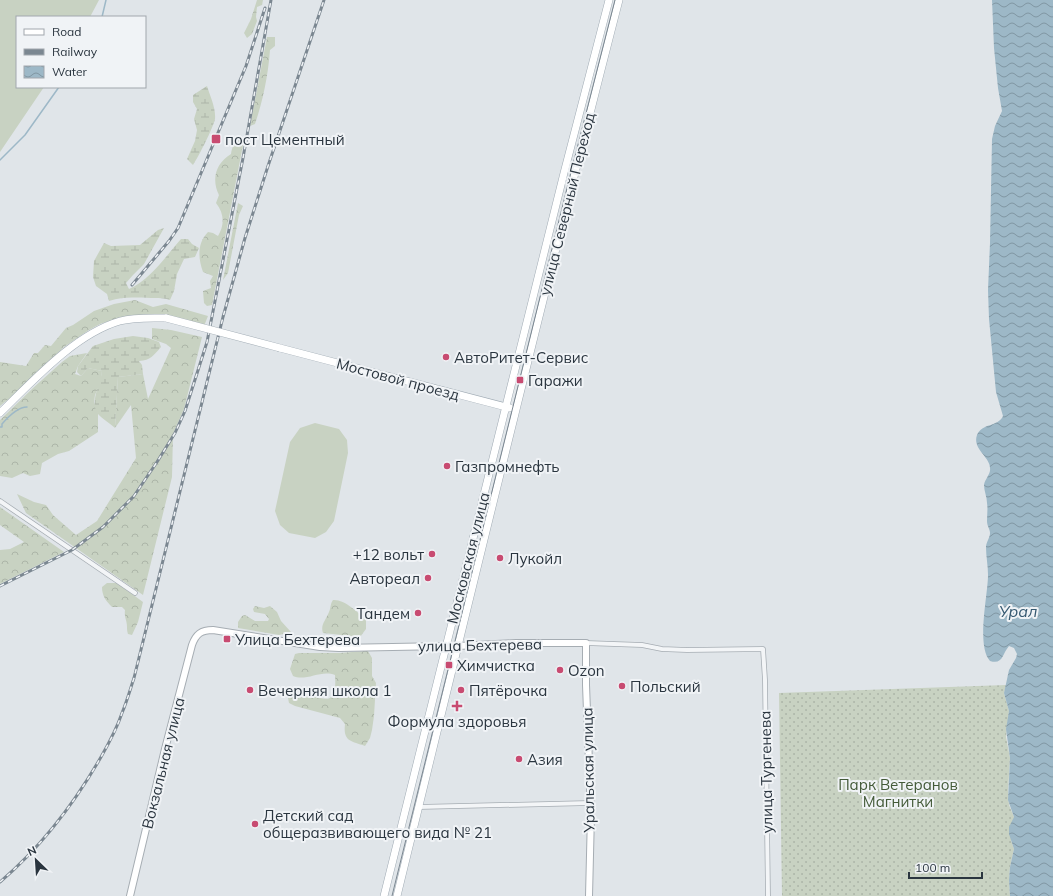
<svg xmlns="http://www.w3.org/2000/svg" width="1053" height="896" viewBox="0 0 1053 896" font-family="Mulish,sans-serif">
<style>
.grass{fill:url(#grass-dots)}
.forest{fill:url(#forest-crowns)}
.wetland{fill:url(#wetland-marsh)}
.garden{fill:#c8d2c2}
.water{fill:url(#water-waves)}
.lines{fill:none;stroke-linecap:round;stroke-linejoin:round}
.stream{stroke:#9db8c7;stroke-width:1.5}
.street-casing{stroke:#a6adb3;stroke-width:5.5}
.secondary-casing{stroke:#a6adb3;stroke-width:8}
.primary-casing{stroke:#a0abb4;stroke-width:8}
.street{stroke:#f3f5f7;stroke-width:4}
.secondary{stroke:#fff;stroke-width:6}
.primary{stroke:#fff;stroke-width:7}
.tram{stroke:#7b8791;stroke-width:1}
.rail-casing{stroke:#7b8791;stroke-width:3}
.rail{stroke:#f0f3f6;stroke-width:1.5;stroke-dasharray:4.5;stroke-linecap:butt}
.primary-bridge-casing{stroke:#a0abb4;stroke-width:8;stroke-linecap:butt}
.primary-bridge{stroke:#fff;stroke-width:7}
.poi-dot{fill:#c84b71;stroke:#f0f3f6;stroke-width:1.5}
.labels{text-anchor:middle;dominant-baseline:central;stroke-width:4;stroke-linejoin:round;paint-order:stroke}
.poi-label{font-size:15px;fill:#2a353f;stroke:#f0f3f6;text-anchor:start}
.street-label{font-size:15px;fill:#2a353f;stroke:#f0f3f6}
.park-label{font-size:15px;fill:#435a38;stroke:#f0f3f6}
.water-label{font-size:16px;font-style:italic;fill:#365971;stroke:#f0f3f6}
</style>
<defs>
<pattern id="grass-dots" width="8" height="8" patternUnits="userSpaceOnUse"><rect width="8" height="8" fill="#c8d2c2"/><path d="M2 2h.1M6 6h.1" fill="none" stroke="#acb5a8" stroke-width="1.8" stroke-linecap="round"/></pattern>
<pattern id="forest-crowns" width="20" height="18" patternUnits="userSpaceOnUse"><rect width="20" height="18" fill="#c8d2c2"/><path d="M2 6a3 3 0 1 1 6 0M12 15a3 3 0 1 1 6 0" fill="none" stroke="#acb5a8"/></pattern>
<pattern id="wetland-marsh" width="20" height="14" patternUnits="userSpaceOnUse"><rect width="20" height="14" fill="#c8d2c2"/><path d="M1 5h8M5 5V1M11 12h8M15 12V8" fill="none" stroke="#acb5a8"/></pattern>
<pattern id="water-waves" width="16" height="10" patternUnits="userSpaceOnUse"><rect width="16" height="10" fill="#9db8c7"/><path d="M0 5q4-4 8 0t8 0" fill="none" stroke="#8096a3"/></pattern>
</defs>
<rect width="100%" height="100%" fill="#e0e5e9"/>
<path class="grass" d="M1006 685 1004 693 1009 711 1006 737 1010 758 1008 791 1009 805 1014 817 1011 840 1014 849 1010 867 1009 880 1010 896H782L779 693Z"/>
<path class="forest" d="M257 0H263L262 5 257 7 256 17 257 21 252 34 247 38 244 33 251 19Z
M267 37H275V46L270 50C268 76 263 100 255 124L250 126Z
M240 139 244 140 212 305 207 306 204 303 203 291 211 288 210 281 213 276 203 272C198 258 197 243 208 232L213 233 218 236C225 224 224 213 216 203L219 195C211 179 216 163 231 154 232 147 234 143 240 139Z
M238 203 243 206 239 215 228 273 223 280Z
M135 300 153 307 166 304 208 316 204 326 169 317 119 318 100 324 89 330 64 347 16 393 0 406V362L26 366 34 353H38L45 345 51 346 66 328 73 325 94 311 114 304Z
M152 328 171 330 202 337 184 409 173 434 172 477 143 595 26 513 17 494 34 502 46 505 53 515 76 535 97 521 136 458 131 405 115 428 118 377 143 374 148 399 171 348 166 344 152 339Z
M87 353 78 366 75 374 81 376 88 368 102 371 101 381 95 395 94 402 98 413V432L69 451 58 454 42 463 40 474 30 476 23 473 12 478 0 476V420L33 388 62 362 70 356Z
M0 507 64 552 0 584V550L10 549 24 542 0 525Z
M107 583H117L143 602 138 622 132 635 128 634C127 631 127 629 127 627 127 620 124 618 125 610L122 607H112C106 601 102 596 102 587Z
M333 600C344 599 358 612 366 620V629L360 637 323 633C320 625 326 620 329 612 331 608 330 604 333 600Z
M255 606 264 608 270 606 277 612 281 621 291 632 279 635 238 628V622L242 616 245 615 255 621H268L269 619 265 614 254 612 253 609Z
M364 651H368L372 658V676L376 683 374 716 372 730 370 738 365 746C350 741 343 741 345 724L340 718 295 706 289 703 288 698C291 696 293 694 296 693 316 691 338 716 335 675 321 669 306 682 293 676L290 669 295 654 299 653H340Z"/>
<path class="wetland" d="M207 86C210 96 216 108 215 119 213 128 199 156 193 165L187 159 195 141 197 130 194 119 197 109 193 102V95Z
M164 228 144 264 133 275 126 283 129 289C150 280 166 256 181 239H188L192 244 199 248 195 257 184 259 177 274 174 291 170 300C163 298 159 298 151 298 135 298 125 296 109 301L107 294 96 286 93 277 94 261 104 243 111 246 140 245 158 230Z
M133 336 148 338 159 342 161 347C153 356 151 360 139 361L142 365 143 374 118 377 115 428C110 423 102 419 98 414 89 401 101 384 102 371L88 368 81 376 77 372 78 366 93 346 114 339Z"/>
<path class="garden" d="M0 0H99L90 17H17V87H44L0 152Z
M315 423 339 429 347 440 348 453 334 521 326 532 315 538 289 533 280 525 275 511 290 442 300 428Z"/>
<path class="water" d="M992 0H1053V896H1010L1009 880 1010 867 1014 849 1009 834V827L1014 817 1008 800 1010 758 1006 729 1009 711 1004 693 1009 670 1016 658 1017 654 1014 648 1009 646C1002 654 1003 665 990 661 976 646 988 595 988 575 988 566 986 556 986 547 986 542 990 538 990 533 990 529 987 526 987 521 987 515 988 509 987 503 987 497 984 491 984 485 985 479 991 474 990 468 990 457 972 449 977 435 982 423 998 427 1003 416L996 392 989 319 988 290 990 243 992 139 995 126 1002 111 998 88 994 48Z"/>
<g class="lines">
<path class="stream" d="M102 17 106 0
M0 160 25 135 59 87
M0 427H2V424C8 417 18 407 27 407"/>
<defs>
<path id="street" d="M0 501 135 593
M586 643 642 645 662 649 687 650 763 649 765 680 768 896
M418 807 590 803"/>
<path id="secondary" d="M458 646 516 643H586V685L591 814 589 896
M130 896 165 749 192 645C196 634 201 630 213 630L320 647 339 648 446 646"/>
<path id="primary" d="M280 348 510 408
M0 413C33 381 75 334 120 321 135 317 151 318 166 318
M384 896 564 173 609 0
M397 896C470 597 542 298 619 0"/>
</defs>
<use href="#street" class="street-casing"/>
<use href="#secondary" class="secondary-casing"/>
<use href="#primary" class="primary-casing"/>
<use href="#street" class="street"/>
<use href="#secondary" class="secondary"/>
<use href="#primary" class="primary"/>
<path class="tram" d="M392 896 570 176 615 0"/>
<defs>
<path id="rail" d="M132 285 169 241 178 228 246 66 265 8
M0 586 72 550 103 527 134 496 157 462 175 433 185 411 207 342 243 158 271 0
M0 882C41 847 74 804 101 757 109 743 117 728 122 713 127 701 130 690 134 678L223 317 245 238 268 166 324 0"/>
</defs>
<use href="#rail" class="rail-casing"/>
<use href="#rail" class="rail"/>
<defs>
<path id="primary-bridge" d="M166 318 280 348"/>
</defs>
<use href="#primary-bridge" class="primary-bridge-casing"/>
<use href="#primary-bridge" class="primary-bridge"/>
</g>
<g class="poi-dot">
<rect x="211" y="134" width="10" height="10" rx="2"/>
<circle cx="446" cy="357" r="4"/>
<rect x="516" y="376" width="8" height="8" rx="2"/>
<circle cx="447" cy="466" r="4"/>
<circle cx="432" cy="554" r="4"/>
<circle cx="500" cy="558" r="4"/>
<circle cx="428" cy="578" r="4"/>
<circle cx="418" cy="613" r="4"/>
<rect x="223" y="635" width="8" height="8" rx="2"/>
<rect x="445" y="661" width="8" height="8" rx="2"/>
<circle cx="560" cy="670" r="4"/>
<circle cx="622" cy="686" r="4"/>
<circle cx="250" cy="690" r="4"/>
<circle cx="461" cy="690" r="4"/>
<path d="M455 700h4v4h4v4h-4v4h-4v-4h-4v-4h4z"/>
<circle cx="519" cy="759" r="4"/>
<circle cx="255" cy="824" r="4"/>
</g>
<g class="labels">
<g class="poi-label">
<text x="225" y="139">пост Цементный</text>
<text x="454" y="357">АвтоРитет-Сервис</text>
<text x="528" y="380">Гаражи</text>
<text x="455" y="466">Газпромнефть</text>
<text x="424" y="554" text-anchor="end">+12 вольт</text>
<text x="508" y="558">Лукойл</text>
<text x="420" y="578" text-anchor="end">Автореал</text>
<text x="410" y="613" text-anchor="end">Тандем</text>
<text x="235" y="639">Улица Бехтерева</text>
<text x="457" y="665">Химчистка</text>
<text x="568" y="670">Ozon</text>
<text x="630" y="686">Польский</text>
<text x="258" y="690">Вечерняя школа 1</text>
<text x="469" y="690">Пятёрочка</text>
<text x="457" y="721" text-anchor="middle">Формула здоровья</text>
<text x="527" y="759">Азия</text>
<text x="263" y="815">Детский сад<tspan x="263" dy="17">общеразвивающего вида № 21</tspan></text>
</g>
<g class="street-label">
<text transform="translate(567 204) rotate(-76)">улица Северный Переход</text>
<text transform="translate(398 379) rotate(15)">Мостовой проезд</text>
<text transform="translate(468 558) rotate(-76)">Московская улица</text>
<text transform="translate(480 645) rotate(-1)">улица Бехтерева</text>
<text transform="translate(163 763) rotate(-76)">Вокзальная улица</text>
<text transform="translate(588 770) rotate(-91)">Уральская улица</text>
<text transform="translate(766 772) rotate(-91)">улица Тургенева</text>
</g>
<g class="park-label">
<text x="898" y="784">Парк Ветеранов<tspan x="898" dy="17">Магнитки</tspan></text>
</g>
<g class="water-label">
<text x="1018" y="611">Урал</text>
</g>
</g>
<rect x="16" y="16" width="130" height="72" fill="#f0f3f6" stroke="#a1a7ad"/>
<rect x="24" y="29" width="20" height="6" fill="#ffffff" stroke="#a1a7ad"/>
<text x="52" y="36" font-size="12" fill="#2a353f">Road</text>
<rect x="24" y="49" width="20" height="6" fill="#7b8791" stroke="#a1a7ad"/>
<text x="52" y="56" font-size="12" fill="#2a353f">Railway</text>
<rect x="24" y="66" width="20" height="12" fill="url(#water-waves)" stroke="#a1a7ad"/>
<text x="52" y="76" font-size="12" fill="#2a353f">Water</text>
<g transform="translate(36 860) rotate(335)" stroke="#f0f3f6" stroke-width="3" paint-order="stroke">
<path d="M0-3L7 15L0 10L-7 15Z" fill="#2a353f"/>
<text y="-6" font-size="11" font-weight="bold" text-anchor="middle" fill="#2a353f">N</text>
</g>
<path d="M909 872v6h73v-6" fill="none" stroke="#2a353f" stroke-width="2"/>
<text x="915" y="872" font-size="12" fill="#2a353f" stroke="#f0f3f6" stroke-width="3" paint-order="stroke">100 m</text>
</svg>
